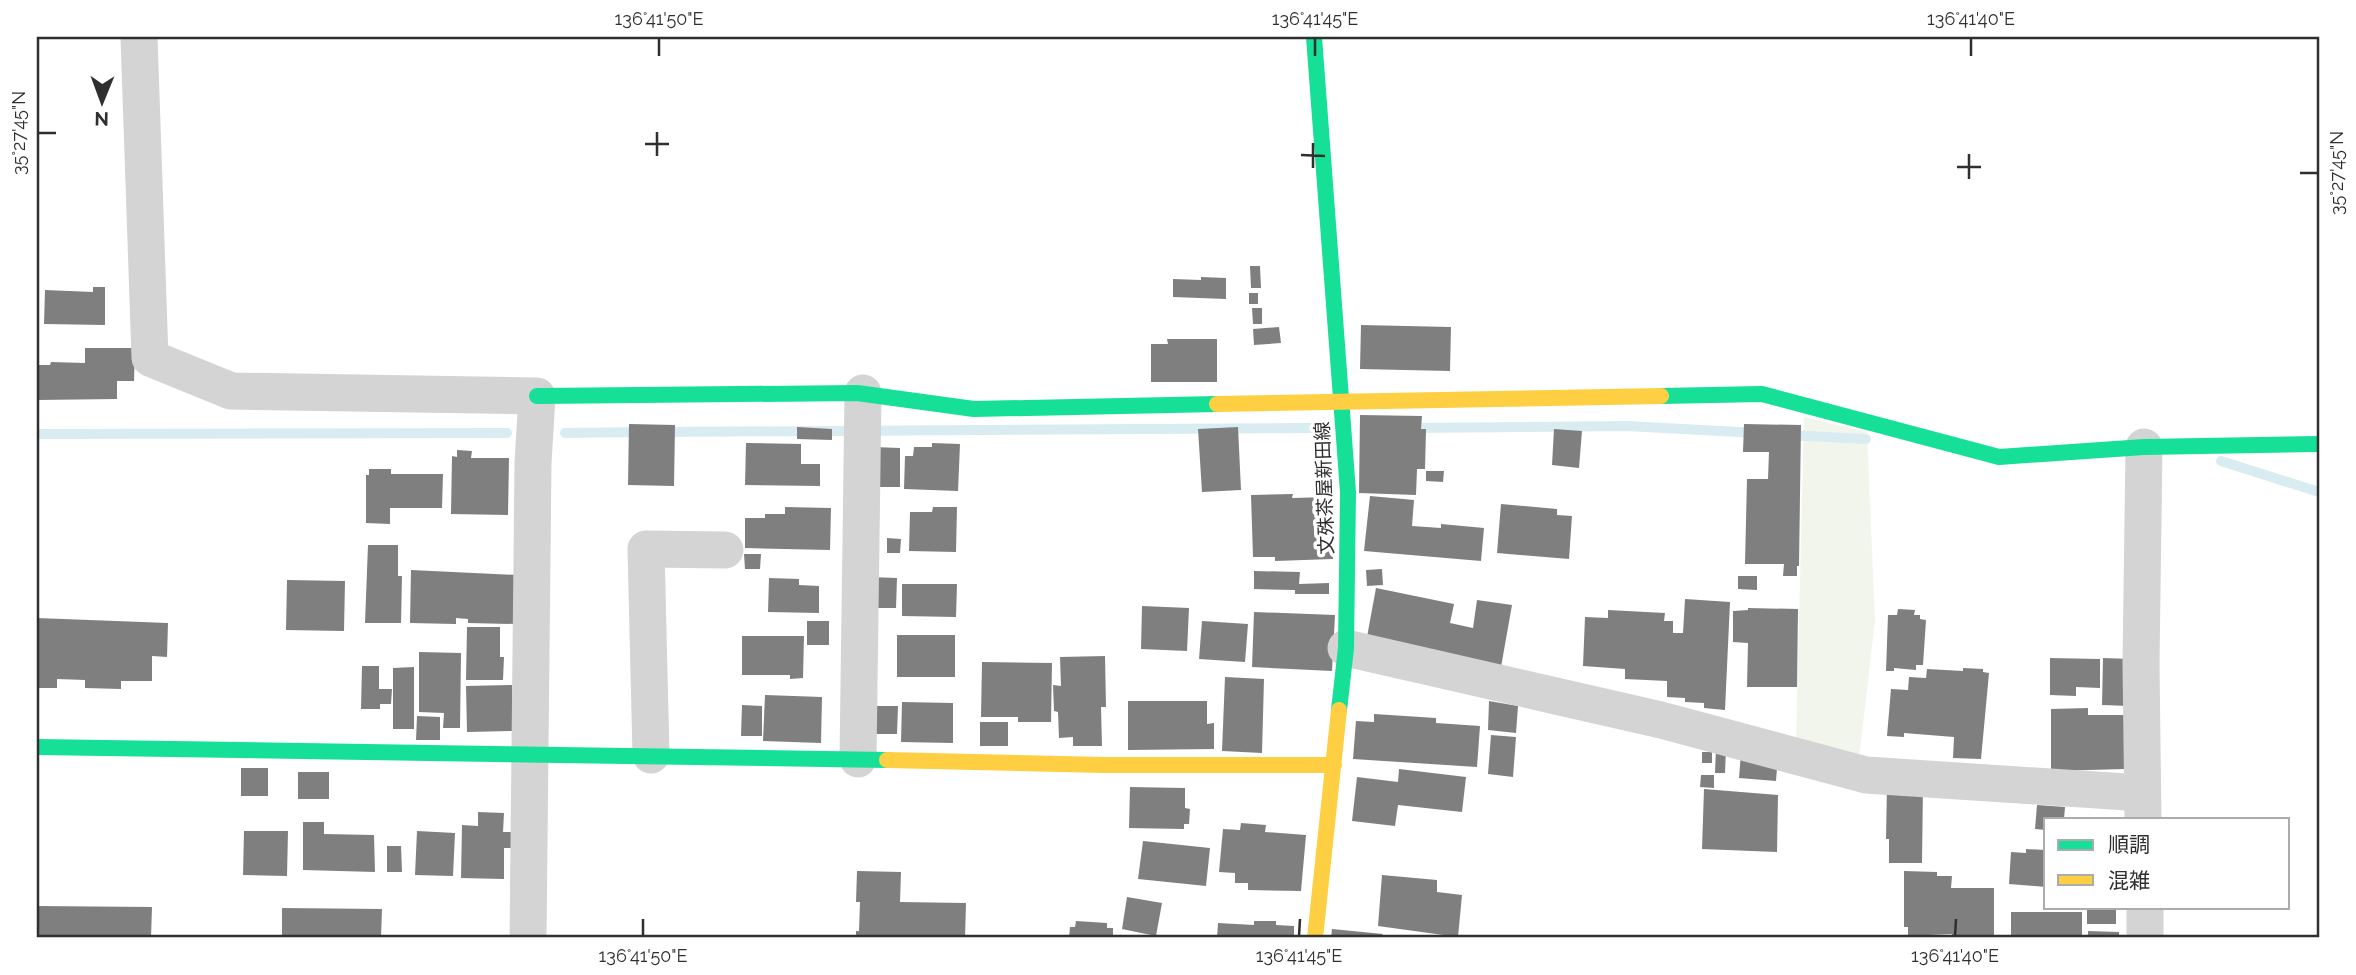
<svg xmlns="http://www.w3.org/2000/svg" width="2356" height="975" viewBox="0 0 2356 975" font-family="Raleway,'Noto Sans JP',sans-serif">
<style>
.green{fill:#f2f5ec}
.lines{fill:none;stroke-linecap:round;stroke-linejoin:round}
.stream{stroke:#d9ecf1;stroke-width:10}
.building{fill:#7f7f7f}
.street{stroke:#d4d4d4;stroke-width:37}
.fast{stroke:#16e098;stroke-width:16}
.slow{stroke:#ffcf43;stroke-width:16}
.ticks{fill:none;stroke:#2f2f2f;stroke-width:2.5}
.labels{text-anchor:middle;dominant-baseline:central;stroke-width:7;stroke-linejoin:round;paint-order:stroke}
.street-label{font-size:19px;fill:#2f2f2f;stroke:#fff}
.neatline{fill:none;stroke:#2f2f2f;stroke-width:2.5}
.ticks-label{font-size:18px;text-anchor:middle;fill:#2f2f2f}
</style>
<rect width="100%" height="100%" fill="#fff"/>
<path class="green" d="M1804 417 1867 432 1875 620 1859 759 1796 743Z"/>
<g class="lines">
<path class="stream" d="M1410 428 1627 426 1757 433
M662 432 1313 428
M565 433 642 432
M37 434 507 433
M1787 435 1866 439
M2221 461 2319 492"/>
</g>
<path class="building" d="M1250 266H1260L1261 288H1251Z
M1201 277 1226 278V299L1173 297V279L1201 280Z
M93 287H105V325L44 324 45 290 93 292Z
M1249 293H1258V304H1249Z
M1252 308H1262V324H1253Z
M1361 325 1451 327 1450 371 1360 369Z
M1279 327 1281 343 1254 345 1253 329Z
M1167 339H1217V382H1151V344H1168Z
M85 348H135L134 381H117V399L37 400V365H50L51 362 85 363Z
M1360 415 1422 416 1421 429H1426L1425 469H1417L1416 495 1359 493Z
M629 424 675 425 674 486 628 485Z
M1744 424 1801 425 1799 566H1797V576H1783L1784 564H1745L1747 479H1768L1769 452H1743Z
M797 427 832 429V440L797 439Z
M1238 427 1241 490 1202 492 1198 429Z
M1554 429 1582 431 1579 468 1552 465Z
M746 443 801 444V464H820V486L745 485Z
M932 443 960 444 958 491 904 489 905 456H913L914 447H932Z
M873 447 900 448V487H872Z
M457 450 472 451 471 458H509L508 515 451 514 452 456 457 457Z
M369 469H391V474H443L442 508H390V524L366 523V475H369Z
M1426 471H1444L1443 482 1426 481Z
M1293 494 1292 498 1331 497 1333 559 1275 561V557H1253L1251 495Z
M1370 496 1414 500 1412 526 1441 528V524L1484 528 1481 561 1364 551Z
M1501 504 1557 509V515L1572 516 1569 559 1497 553Z
M785 507 831 508 830 550 745 548V518H765V514H785Z
M933 507H957L956 552 909 551 910 512H932Z
M887 538 901 539 900 553H887Z
M368 545H398V576H402L401 623H365Z
M744 554H761L760 569H745Z
M1382 569 1383 585 1367 586 1366 570Z
M411 570 517 575 516 624 468 623V619L456 618V624L410 623Z
M1254 571 1300 572 1299 584 1329 583V594H1295V590L1254 589Z
M1738 576H1757V590L1738 589Z
M870 577 897 578 896 608H869Z
M769 578 799 579V585L819 586V613L768 612Z
M287 580 345 581 344 631 286 630Z
M902 584H957L956 617 902 616Z
M1376 588 1454 604 1450 623 1473 628 1477 600 1512 605 1501 667 1367 637Z
M1685 599 1730 602 1725 710 1704 708V703L1685 702V698L1667 697V681L1625 679V669L1583 666 1585 617 1608 618V610L1665 613 1664 621H1673V633H1683Z
M1142 606 1189 608 1187 651 1141 649Z
M1748 608 1798 609 1797 687H1747L1748 643 1733 642V611L1748 610Z
M1898 609 1915 610 1914 615H1920V619L1926 620 1923 665H1916V670L1894 668V671H1886L1888 615H1897Z
M1254 612 1335 615 1332 671 1252 667Z
M37 618 168 623 167 657 152 656V681H121V689L85 688V680L57 679V688H37Z
M807 621H829V645H807Z
M1202 621 1248 624 1245 662 1199 659Z
M467 627H500V657H504L503 680H466Z
M897 635H955V677H897Z
M742 636H804L803 678 790 679V675H742Z
M419 652 461 653 460 728H443L444 713 419 712Z
M1105 656 1106 707H1101L1102 746H1073V737L1059 738 1058 712 1054 711 1053 685 1061 686 1060 657Z
M2050 658 2100 659V688L2076 687V696L2050 695Z
M2103 658 2131 659 2130 706 2102 705Z
M982 662 1052 663 1051 722H1018V717H981Z
M362 666H379V689H392L391 704H380V709H361Z
M414 667V729H393V668Z
M1963 668 1983 669V672L1989 673 1981 759 1953 758 1954 737 1904 733V737L1887 736 1891 689 1908 690 1909 677 1926 678 1927 669 1963 671Z
M1225 677 1264 679 1262 753 1222 751Z
M512 685 513 731 467 732 466 686Z
M765 695 822 697 821 743 763 741Z
M1128 701H1207V724L1214 723V749L1128 750Z
M1489 701 1518 706 1516 733 1488 730Z
M902 702 953 703V743L901 742Z
M742 705 762 706V736H741Z
M872 706H898L897 734H872Z
M2088 708V715H2125V769L2051 771V709Z
M1374 714 1436 718V723L1480 726 1477 767 1353 759 1356 721 1374 722Z
M417 716 440 717V740H416Z
M980 722H1008V746H980Z
M1491 735 1516 737 1513 777 1488 774Z
M1716 748H1726L1725 773H1715Z
M1702 752H1712V763H1702Z
M1741 753 1778 755 1776 781 1739 778Z
M241 768H268V796H241Z
M1399 769 1466 777 1462 812 1398 805 1395 826 1352 821 1357 777 1398 782Z
M298 772H329V799H298Z
M1701 775H1714V788L1700 787Z
M1887 784H1923L1922 863H1889V839H1886Z
M1130 787 1185 788V808L1190 809 1189 824H1184V829L1129 828Z
M1704 789 1778 795 1777 852 1702 849Z
M2037 805 2065 807 2064 819H2046V830L2035 829Z
M478 812 504 813 503 832H512V848H504V879L461 878 462 825 478 826Z
M303 822H324V834L374 835 375 872 303 870Z
M1241 823 1266 825 1265 832 1306 835 1301 891 1248 890V883H1235V873L1219 872 1223 829 1240 830Z
M244 831H288L287 876 243 875Z
M417 831 455 833 453 876 415 875Z
M1143 841 1210 848 1206 886 1138 879Z
M387 846H401L402 872H387Z
M2026 849 2046 850V887L2009 884 2011 852 2026 853Z
M857 871 901 872 900 902 966 903 965 938H856V931H859L860 902H856Z
M1904 871 1937 872V876H1952L1951 888H1994V938H1952V934L1908 936V927H1904Z
M1382 875 1437 880V892L1462 895 1458 937 1378 926Z
M1127 897 1162 903 1156 936 1122 929Z
M37 906 152 907 151 938H37Z
M2087 907H2116V924H2087Z
M282 908 382 909 381 938H282Z
M2011 912H2082V938H2011Z
M1076 921 1107 923V928H1113V938H1069L1070 927H1075Z
M1254 921H1276V925L1294 926V938H1217L1218 923 1254 925Z
M1332 929 1383 934 1382 935 1392 936V938H1331Z
M2088 931 2119 932V938H2088Z"/>
<g class="lines">
<path class="street" d="M139 37 150 358 231 391 537 396 533 463 528 938
M1346 648 1661 720 1866 775 2142 793
M651 755 646 549 725 550
M858 759 863 393
M2143 819 2141 664 2144 447
M2145 938V907"/>
<path class="fast" d="M1314 37 1348 492 1346 648 1339 710
M537 396 857 393 974 409 1217 404
M1661 396 1762 394 1999 457 2144 447 2319 444
M37 747 887 760"/>
<path class="slow" d="M1217 404 1661 396
M887 760 1105 765H1334
M1315 938 1339 710"/>
</g>
<path class="ticks" d="M659 56V38M1315 56V38M1971 56V38M38 133H56M645 144H669M1301 155 1325 156M657 156V132M1957 167H1981M1313 168V143M2300 173H2318M1969 179V154M643 936V919M1299 936 1300 919M1955 936 1956 919"/>
<g class="labels">
<g class="street-label">
<text transform="translate(1324 488) rotate(-92)">文殊茶屋新田線</text>
</g>
</g>
<rect width="2356" height="975" fill="none" stroke="#ffffff" stroke-width="77"/>
<rect x="2044" y="818" width="245" height="91" fill="#ffffff" stroke="#acacac" stroke-width="2"/>
<rect x="2058" y="840" width="35" height="10" fill="#16e098" stroke="#acacac" stroke-width="2"/>
<text x="2108" y="852" font-size="21" fill="#2f2f2f">順調</text>
<rect x="2058" y="875" width="35" height="10" fill="#ffcf43" stroke="#acacac" stroke-width="2"/>
<text x="2108" y="888" font-size="21" fill="#2f2f2f">混雑</text>
<g transform="translate(102 102) rotate(181)" stroke="#ffffff" stroke-width="5" paint-order="stroke">
<path d="M0-5L12 26L0 18L-12 26Z" fill="#2f2f2f"/>
<text y="-10" font-size="19" font-weight="bold" text-anchor="middle" fill="#2f2f2f">N</text>
</g>
<rect x="38" y="38" width="2280" height="898" class="neatline"/>
<g class="ticks-label">
<text x="659" y="25">136°41'50"E</text>
<text x="1315" y="25">136°41'45"E</text>
<text x="1971" y="25">136°41'40"E</text>
<text transform="translate(19 133) rotate(-90)" y="6">35°27'45"N</text>
<text transform="translate(2337 173) rotate(-90)" y="6">35°27'45"N</text>
<text x="643" y="962">136°41'50"E</text>
<text x="1299" y="962">136°41'45"E</text>
<text x="1955" y="962">136°41'40"E</text>
</g>
</svg>
